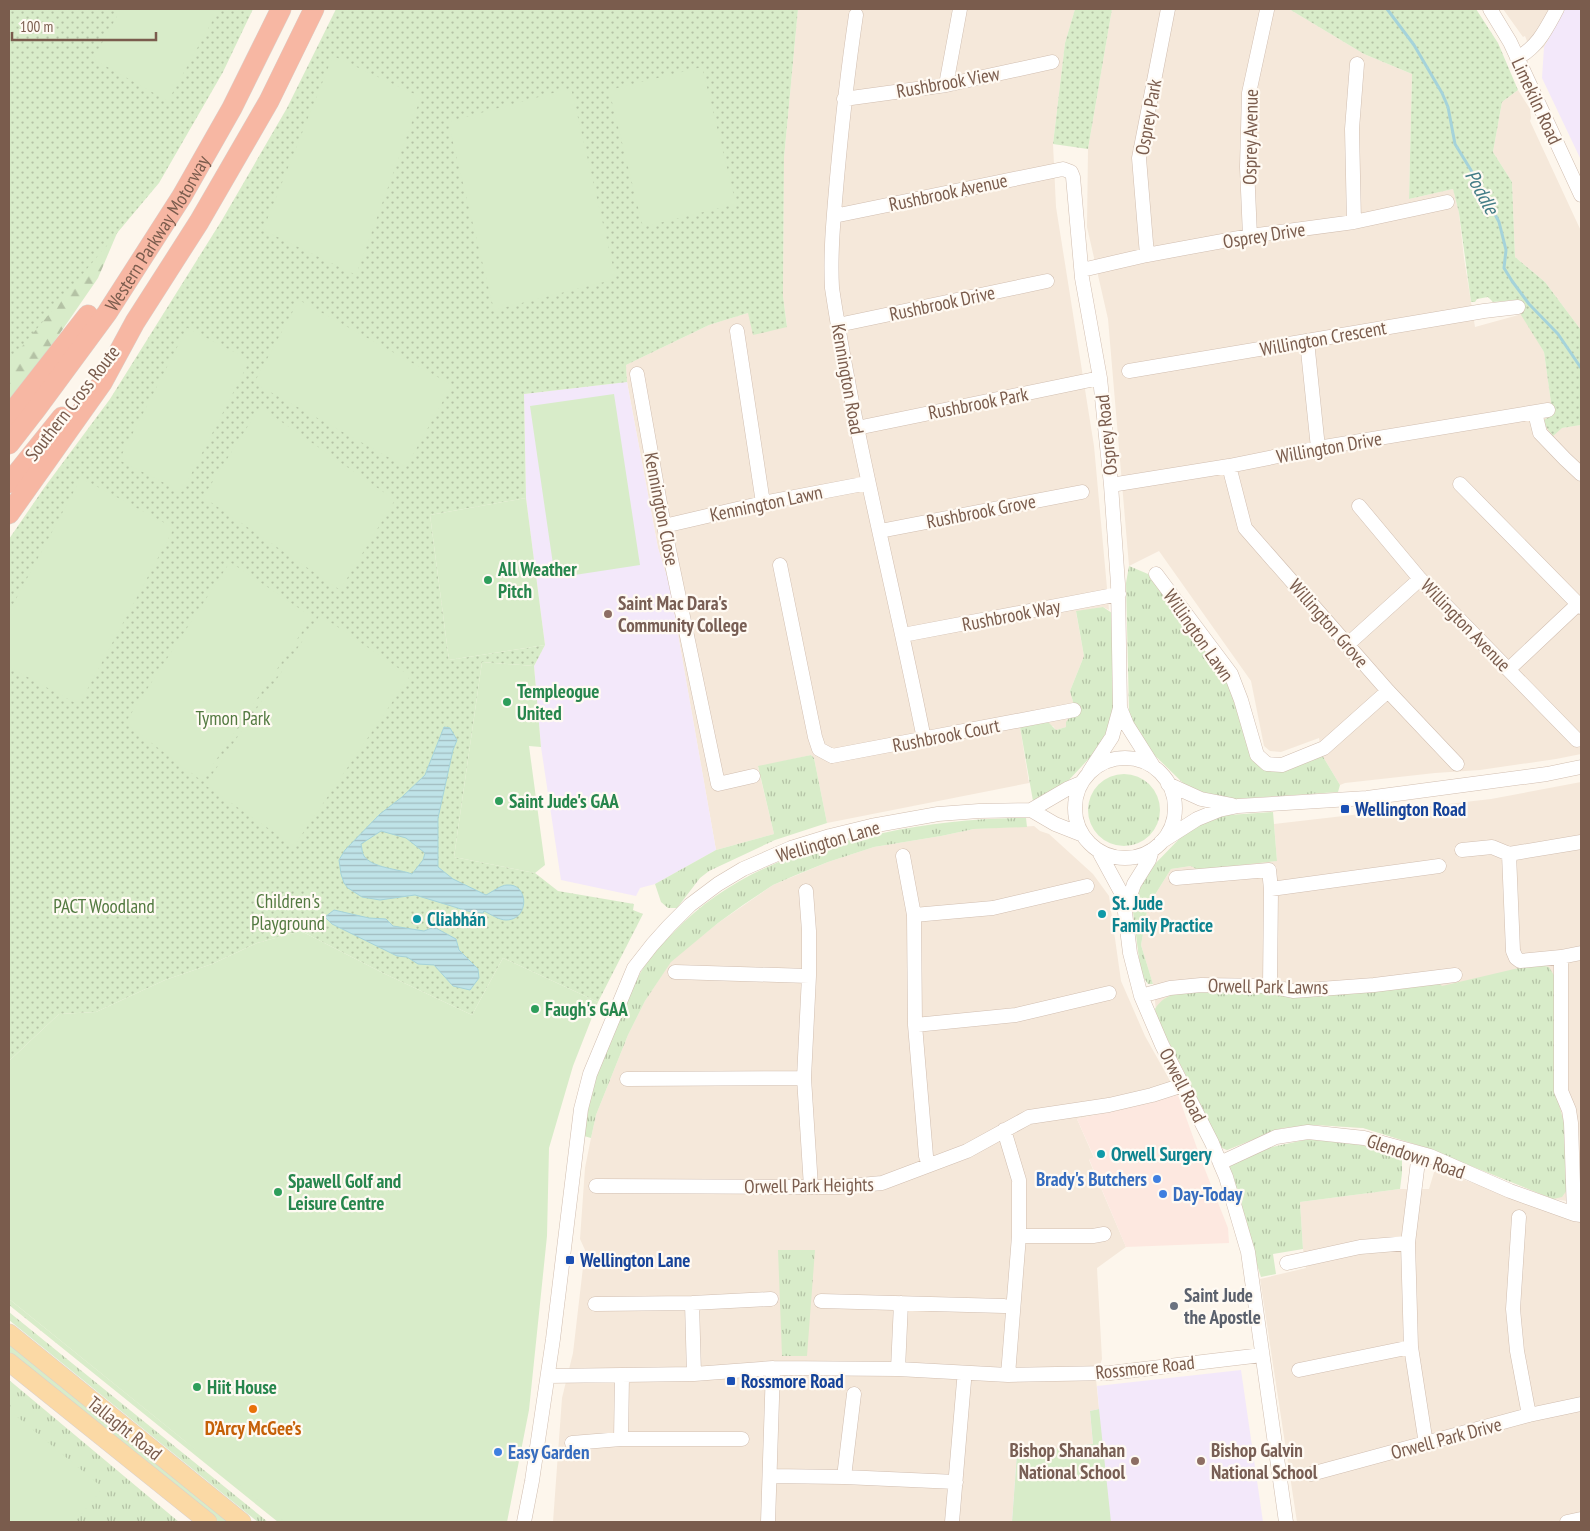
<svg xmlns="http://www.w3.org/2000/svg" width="1590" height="1531" viewBox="0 0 1590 1531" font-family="'PT Sans Narrow',sans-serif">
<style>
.residential{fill:#f5e8da}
.commercial{fill:#fde8e0}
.education{fill:#f3e8fa}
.grass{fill:url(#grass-tufts)}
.forest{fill:url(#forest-firs)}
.park{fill:url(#park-dots)}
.pitch{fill:#d8ecc9}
.water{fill:url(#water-rules);stroke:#a5d3da;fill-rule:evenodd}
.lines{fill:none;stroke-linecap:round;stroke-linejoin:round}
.stream{stroke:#a5d3da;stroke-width:3}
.minor-casing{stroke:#d1beb0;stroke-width:15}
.major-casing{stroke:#dad1cd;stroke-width:19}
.highway-casing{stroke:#dad1cd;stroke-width:21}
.minor{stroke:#fff;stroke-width:14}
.major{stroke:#fbd9a5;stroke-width:18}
.highway{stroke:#f7b7a3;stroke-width:20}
.leisure-dot{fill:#2e9e5b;stroke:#fffaf3;stroke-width:2}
.education-dot{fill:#8d6e63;stroke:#fffaf3;stroke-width:2}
.transit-dot{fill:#1a4fb4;stroke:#fffaf3;stroke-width:2}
.culture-dot{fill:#0f9aa8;stroke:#fffaf3;stroke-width:2}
.shop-dot{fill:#3f7fe0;stroke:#fffaf3;stroke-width:2}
.worship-dot{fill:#6b7280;stroke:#fffaf3;stroke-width:2}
.food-dot{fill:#e8710a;stroke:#fffaf3;stroke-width:2}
.labels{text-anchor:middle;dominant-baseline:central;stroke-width:4.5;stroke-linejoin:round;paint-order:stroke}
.street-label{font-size:19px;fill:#7a5c4d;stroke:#fffaf3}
.leisure-label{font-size:19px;font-weight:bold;fill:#27864d;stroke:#fffaf3;text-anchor:start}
.education-label{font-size:19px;font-weight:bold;fill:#785e54;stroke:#fffaf3;text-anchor:start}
.park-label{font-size:19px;fill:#537a41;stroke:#fffaf3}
.transit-label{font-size:19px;font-weight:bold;fill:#164399;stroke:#fffaf3;text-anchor:start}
.culture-label{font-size:19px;font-weight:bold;fill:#0d838f;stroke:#fffaf3;text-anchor:start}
.shop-label{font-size:19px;font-weight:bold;fill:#366cbe;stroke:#fffaf3;text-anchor:start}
.worship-label{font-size:19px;font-weight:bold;fill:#5b616d;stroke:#fffaf3;text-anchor:start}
.food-label{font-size:19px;font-weight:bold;fill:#c56008;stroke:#fffaf3}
.water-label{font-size:20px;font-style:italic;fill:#437c86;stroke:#fffaf3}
</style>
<defs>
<pattern id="grass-tufts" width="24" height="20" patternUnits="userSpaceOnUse" patternTransform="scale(1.25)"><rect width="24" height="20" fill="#d8ecc9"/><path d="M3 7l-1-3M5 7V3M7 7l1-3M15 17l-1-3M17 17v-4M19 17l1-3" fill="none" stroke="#b4c2a5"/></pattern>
<pattern id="forest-firs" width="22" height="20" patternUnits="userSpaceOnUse" patternTransform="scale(1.25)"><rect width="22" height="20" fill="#d8ecc9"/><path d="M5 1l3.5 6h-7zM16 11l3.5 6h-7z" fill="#b4c2a5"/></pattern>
<pattern id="park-dots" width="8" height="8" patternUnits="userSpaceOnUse" patternTransform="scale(1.25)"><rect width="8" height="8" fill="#d8ecc9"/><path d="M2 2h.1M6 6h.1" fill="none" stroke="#b4c2a5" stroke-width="1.8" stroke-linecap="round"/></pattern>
<pattern id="water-rules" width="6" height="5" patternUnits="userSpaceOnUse" patternTransform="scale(1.25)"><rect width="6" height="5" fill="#bfe3e8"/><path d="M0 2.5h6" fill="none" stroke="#a0bbbe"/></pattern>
</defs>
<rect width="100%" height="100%" fill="#fdf6ec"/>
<path class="residential" d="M798 9H1075L1065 43 1053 144 1056 207 1094 446 1109 610 1103 607 1076 612 1084 656 1070 691 1077 716 1066 727 1056 730 1053 726 1020 727 1029 783 827 823 814 758 811 755 758 767 774 834 716 850 669 584 658 548 627 382 626 365 709 325 748 313 787 326 783 296 784 158Z
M1112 9H1289L1364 54 1412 74 1409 199 1453 189 1459 213 1464 258 1475 327 1522 314 1544 352 1552 410 1562 428 1581 425V754L1556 759 1480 770 1435 773 1345 783 1340 785 1322 755 1319 738 1281 752 1270 751 1264 746 1251 681 1159 551 1129 566 1108 319 1087 227 1088 149Z
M1503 9H1565L1544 47 1532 54 1525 36 1523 37Z
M1518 90 1530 109 1531 118 1530 121 1581 231V330L1545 282 1515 257 1512 182 1493 152 1502 102Z
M1581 782V1203L1553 1199 1424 1147 1364 1128 1316 1125 1282 1128 1227 1150 1220 1147 1196 1095 1157 1019 1153 984 1141 945 1148 906 1171 869 1191 866 1277 861 1274 824 1491 799Z
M1034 826 1040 831 1049 834 1093 874 1109 896 1121 981 1145 1036 1178 1095 1077 1119 1094 1158 1089 1160 1126 1247 1097 1268 1102 1359 1096 1379 1099 1409 1090 1411 1093 1444 1017 1453 1012 1522H553L562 1398 573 1353 585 1250 580 1239 585 1168 591 1138 596 1115 628 1035 645 1001 671 961 718 923 773 885 828 862 874 847 941 836 974 829Z
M1435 1169 1571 1219 1581 1220V1522H1297L1260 1279 1306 1268 1303 1249 1300 1202 1400 1189H1429Z"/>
<path class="commercial" d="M1178 1095 1202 1162 1228 1228 1229 1243 1126 1247 1089 1159 1094 1157 1077 1119Z"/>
<path class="education" d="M1565 9H1581V160L1542 78 1544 47Z
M627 382 658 548 669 583 716 850 655 884 640 888 636 896 561 880 541 747 534 666 545 645 526 498 524 394Z
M1241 1370 1263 1522H1012L1017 1453 1093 1444 1090 1411 1099 1409 1097 1386Z"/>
<path class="grass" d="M1129 566 1148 574 1226 677 1262 767 1322 755 1340 785 1338 792 1221 800 1186 786 1139 740 1131 724 1129 711 1126 583Z
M1103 607 1112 613 1115 703 1107 736 1096 751 1068 781 1049 795 1033 801 1020 727 1048 722 1056 730 1066 727V722L1070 717 1077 716 1070 691 1084 656 1076 611Z
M811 755 814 758 827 823 775 840 709 871 700 878 677 908H668L661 902 655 884 716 850 774 834 758 766Z
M1088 810a36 36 0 1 1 72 0a36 36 0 1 1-72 0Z
M1273 812 1277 861 1198 870 1191 866 1171 869 1148 906 1141 945 1153 984H1148L1141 974 1133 912 1134 898 1150 869 1184 834 1204 819 1229 815Z
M1026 818 1027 827 974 829 941 836 874 847 828 862 796 875 773 885 743 905 718 923 671 962 645 1001 628 1035 596 1115 591 1138 584 1136C587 1114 591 1090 599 1069 604 1056 610 1044 615 1031 625 1006 635 978 651 956 657 948 665 941 672 934 729 873 803 848 883 833 930 823 977 818 1026 818Z
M1536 964 1549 967 1555 977V1091L1567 1133V1190L1562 1197 1553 1199 1424 1147 1363 1128 1316 1125 1282 1128 1227 1150 1220 1147 1196 1095 1157 1019 1155 1009C1166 991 1184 993 1204 990L1437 981 1442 986Z
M1309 1139 1362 1145 1402 1155V1173L1400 1189 1300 1202 1303 1249 1273 1254 1276 1274 1261 1277 1255 1259 1246 1220 1230 1172V1166L1234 1163 1272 1147Z
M778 1250H815L807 1356H782Z
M9 1299 185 1441 295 1522H278L9 1305Z
M9 1312 268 1522H258L9 1320Z
M9 1340 234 1522H219L9 1353Z
M9 1380 179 1522H9Z"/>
<path class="forest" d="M9 182 129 205 98 278 34 371 9 401Z"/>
<path class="park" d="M9 9H253L223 72 159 183 9 362Z
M336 9H798L784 158 783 296 787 327 753 335 748 313 709 325 626 365 627 382 524 394 526 498 430 515 449 660 545 645 534 666 482 662 454 857 535 873 558 891 634 904 633 910 643 914 598 1002 503 958 472 1015 383 973 301 931 257 943 212 964 165 980 96 1012 59 1014 9 1061V539L44 488 110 399 222 220 287 108Z
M1075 9H1112L1088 149 1053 144 1065 43Z
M1289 9H1476L1498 43 1518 90 1502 102 1493 152 1512 182 1515 257 1545 282 1581 330V425L1562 428 1553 436 1544 424V420L1552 415V410L1544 352 1518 310 1516 300 1493 302 1488 297 1477 299 1475 302H1471L1459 213 1453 189 1409 199 1412 74 1364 54Z"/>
<path class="pitch" d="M121 9H219L168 101 93 59Z
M333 56 421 97 356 275 263 230Z
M702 67 736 204 643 227 609 90Z
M571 88 616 279 494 310 448 122Z
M299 300 452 385 406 467 254 383Z
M187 328 250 360 182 492 119 460Z
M614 394 640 565 555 578 530 406Z
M260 407 395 500 340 590 203 497Z
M81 478 174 528 79 705 9 667V612Z
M526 498 545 645 449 660 430 515Z
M230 562 312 617 202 781 125 723Z
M320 615 410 676 294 846 205 785Z
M482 662 534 666 541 747 529 746 545 865 535 873 454 857Z
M301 931 383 973 472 1015 503 958 598 1002 573 1066 549 1148 547 1236 529 1410 507 1522H285L9 1299V1061L59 1014 96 1012 165 980 212 964 257 943Z
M1099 1409 1111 1522H1012L1017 1453 1093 1444 1090 1411Z
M9 1410 103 1488 75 1522H9Z"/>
<path class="water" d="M444 727 450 728 457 740 453 750 438 818V867L453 879 486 895C492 892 501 885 507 885 529 883 530 920 506 920 499 920 490 914 484 911L483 913 471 912 415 895 380 900 362 897 348 888 344 883 341 874 339 860 345 850 380 814 402 797 425 775ZM381 831 406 838 425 853 423 860 412 874C399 869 372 868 364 856 362 853 362 848 361 844Z
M334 910 369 918 386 919 393 926 424 931 434 927 456 939 459 950 478 969 479 978 470 990 453 986 434 965 418 964 407 957 397 956 332 924 325 917Z"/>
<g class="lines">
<path class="stream" d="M1387 9 1414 45 1442 93 1448 107 1455 144 1477 180 1499 222 1506 250 1504 268 1512 281 1529 304 1558 334 1581 368"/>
<defs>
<path id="minor" d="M1490 9 1510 42 1581 195
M856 15C848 69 842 123 837 178 834 214 830 251 832 288 855 440 894 588 924 739
M1517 58C1538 47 1546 29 1557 9
M946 85 960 9
M844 99 946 85 1052 62
M834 216 1063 169 1071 172 1073 177 1082 278 1100 378 1111 485 1118 584 1120 708 1112 737 1089 772
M1354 222 1352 129 1357 64
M1250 236 1247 167 1249 93 1267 10
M1147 255 1139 158 1168 9
M1082 270 1147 255 1250 236 1354 222 1447 202
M838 325 1047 281
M737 331 763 503
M1307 341 1318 448
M1129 371 1484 311 1518 307
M637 374 664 526 718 784 753 776
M1535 413 1540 433 1565 459 1581 474
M857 428 1100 378
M1229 466 1245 528 1388 691 1457 764
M1460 484 1581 607
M1111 485 1229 466 1318 448 1548 410
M1359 506 1420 579 1577 740
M664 526 763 503 868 483
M880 531 1082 492
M780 565 815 737 819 749 832 756 1074 710
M1156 574 1231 674 1241 700 1257 755 1267 764 1282 765 1324 748 1388 691
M903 635 1119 594
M1347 645 1420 579
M1509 669 1578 604
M1120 708 1127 725 1153 766
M1075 808a50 50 0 1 1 100 0a50 50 0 1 1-100 0Z
M1168 784 1201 799 1232 805
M1031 810 1055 824 1083 835
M1161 842 1197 819 1219 810 1238 806 1367 798 1547 774 1581 767
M1098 850 1123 896 1130 953 1141 996 1162 1045 1212 1143 1220 1163 1226 1177 1248 1252 1286 1522
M1462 850 1492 847 1509 854
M903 856 914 915 915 1025 926 1156 929 1165
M1176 878 1269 870 1271 889 1270 986
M1271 889 1439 866
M806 891 809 931V976L804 1078 811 1187
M1126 908 1134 884 1149 860 1152 850
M914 915 993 908 1087 886
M1561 957 1520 961 1516 958 1513 951 1509 854 1581 842
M675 972 809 976
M1141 996 1170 988 1201 985 1270 986 1293 991 1374 985 1455 975
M915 1025 1016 1015 1109 993
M627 1079 804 1078
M1004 1130 1019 1180V1236L1008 1375
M1419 1153 1408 1243 1411 1347 1426 1444
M1220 1163 1276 1137 1308 1132 1364 1138 1430 1156 1510 1191 1574 1214 1581 1215
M596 1186 811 1187H839L882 1183 967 1151 1029 1117 1109 1105 1152 1095 1183 1085
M1574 1214 1571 1123 1569 1110 1561 1091V957L1581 953
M1519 1217 1513 1309 1517 1351 1529 1415
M1019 1236H1093L1104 1234
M1287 1263 1360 1247 1408 1243
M821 1301 1004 1306
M692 1303 694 1374
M595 1304 692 1303 771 1299
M898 1369 901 1303
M1299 1370 1411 1347
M548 1376 694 1374 773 1368 898 1369 1008 1375 1110 1373 1262 1355
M621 1439 622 1376
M572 1443 621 1439H742
M1311 1474 1529 1415 1581 1404
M770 1476 844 1477 956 1482
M844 1477 854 1394
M524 1522 532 1481 553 1339 581 1109 590 1074 634 968 652 945 669 926 690 905 718 884 743 869 791 848 830 836 871 826 938 814 979 811 1031 810 1067 789 1081 783
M768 1522 773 1368
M952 1522 964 1381
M1567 1522 1581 1519"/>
<path id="major" d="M9 1333 242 1522
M9 1362 208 1522"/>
<g id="highway">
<path d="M9 416 88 315"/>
<path id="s1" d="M9 444 37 408 107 313 182 196 232 108 281 9"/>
<path d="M9 483 62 417"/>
<path d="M9 514 102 383 135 322 199 222 269 101 314 9"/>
</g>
</defs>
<use href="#minor" class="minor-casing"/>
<use href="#major" class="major-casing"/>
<use href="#highway" class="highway-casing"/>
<use href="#minor" class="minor"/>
<use href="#major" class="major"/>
<use href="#highway" class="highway"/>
</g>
<g class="leisure-dot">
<circle cx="488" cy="580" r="5"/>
<circle cx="507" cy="702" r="5"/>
<circle cx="499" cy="801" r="5"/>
<circle cx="535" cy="1009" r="5"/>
<circle cx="278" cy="1192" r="5"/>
<circle cx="197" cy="1387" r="5"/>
</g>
<g class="education-dot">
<circle cx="608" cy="614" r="5"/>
<circle cx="1135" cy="1461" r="5"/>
<circle cx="1201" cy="1461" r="5"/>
</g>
<g class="transit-dot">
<rect x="1340" y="804" width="10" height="10" rx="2.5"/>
<rect x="565" y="1255" width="10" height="10" rx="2.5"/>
<rect x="726" y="1376" width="10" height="10" rx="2.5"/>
</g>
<g class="culture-dot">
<circle cx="1102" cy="914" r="5"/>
<circle cx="417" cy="919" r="5"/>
<circle cx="1101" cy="1154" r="5"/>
</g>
<g class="shop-dot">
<circle cx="1157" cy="1179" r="5"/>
<circle cx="1163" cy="1194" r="5"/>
<circle cx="498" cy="1452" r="5"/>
</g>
<circle class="worship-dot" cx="1174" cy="1306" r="5"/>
<circle class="food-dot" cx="253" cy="1409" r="5"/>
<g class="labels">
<g class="street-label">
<text transform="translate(948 82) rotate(-10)">Rushbrook View</text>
<text transform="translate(1537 101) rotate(65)">Limekiln Road</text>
<text transform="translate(1148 117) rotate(-80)">Osprey Park</text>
<text transform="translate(1250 137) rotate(-89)">Osprey Avenue</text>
<text transform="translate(948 192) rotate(-12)">Rushbrook Avenue</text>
<text stroke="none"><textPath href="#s1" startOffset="258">Western Parkway Motorway</textPath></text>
<text transform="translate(1264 235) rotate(-9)">Osprey Drive</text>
<text transform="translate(942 303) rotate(-12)">Rushbrook Drive</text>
<text transform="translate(1323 338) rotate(-10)">Willington Crescent</text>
<text transform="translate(848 379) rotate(80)">Kennington Road</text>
<text transform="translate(72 403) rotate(-52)">Southern Cross Route</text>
<text transform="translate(978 403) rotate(-11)">Rushbrook Park</text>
<text transform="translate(1106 435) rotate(-96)">Osprey Road</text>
<text transform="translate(1329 447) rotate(-10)">Willington Drive</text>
<text transform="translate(766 503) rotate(-12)">Kennington Lawn</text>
<text transform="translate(662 509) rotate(79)">Kennington Close</text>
<text transform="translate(981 511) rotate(-11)">Rushbrook Grove</text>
<text transform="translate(1011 615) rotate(-11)">Rushbrook Way</text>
<text transform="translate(1329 623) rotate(49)">Willington Grove</text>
<text transform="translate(1466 625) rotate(46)">Willington Avenue</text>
<text transform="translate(1199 635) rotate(55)">Willington Lawn</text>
<text transform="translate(946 735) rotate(-11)">Rushbrook Court</text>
<text transform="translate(828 841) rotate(-16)">Wellington Lane</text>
<text transform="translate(1268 986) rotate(1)">Orwell Park Lawns</text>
<text transform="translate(1183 1085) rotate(63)">Orwell Road</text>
<text transform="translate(1416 1156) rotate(19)">Glendown Road</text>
<text transform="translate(809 1185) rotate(-1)">Orwell Park Heights</text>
<text transform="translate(1145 1367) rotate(-6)">Rossmore Road</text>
<text transform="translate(125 1428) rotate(39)">Tallaght Road</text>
<text transform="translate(1446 1438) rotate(-15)">Orwell Park Drive</text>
</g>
<g class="leisure-label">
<text x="498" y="569">All Weather<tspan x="498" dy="22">Pitch</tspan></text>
<text x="517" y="691">Templeogue<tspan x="517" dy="22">United</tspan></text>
<text x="509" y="801">Saint Jude's GAA</text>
<text x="545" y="1009">Faugh's GAA</text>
<text x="288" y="1181">Spawell Golf and<tspan x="288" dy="22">Leisure Centre</tspan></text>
<text x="207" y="1387">Hiit House</text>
</g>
<g class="education-label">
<text x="618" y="603">Saint Mac Dara's<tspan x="618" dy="22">Community College</tspan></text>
<text x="1125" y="1450" text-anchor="end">Bishop Shanahan<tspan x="1125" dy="22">National School</tspan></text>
<text x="1211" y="1450">Bishop Galvin<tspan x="1211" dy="22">National School</tspan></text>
</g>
<g class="park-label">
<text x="233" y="718">Tymon Park</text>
<text x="288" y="901">Children's<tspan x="288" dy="22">Playground</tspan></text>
<text x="104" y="906">PACT Woodland</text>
</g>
<g class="transit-label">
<text x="1355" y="809">Wellington Road</text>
<text x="580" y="1260">Wellington Lane</text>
<text x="741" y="1381">Rossmore Road</text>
</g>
<g class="culture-label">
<text x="1112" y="903">St. Jude<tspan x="1112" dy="22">Family Practice</tspan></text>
<text x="427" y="919">Cliabhán</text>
<text x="1111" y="1154">Orwell Surgery</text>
</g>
<g class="shop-label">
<text x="1147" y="1179" text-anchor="end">Brady's Butchers</text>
<text x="1173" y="1194">Day-Today</text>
<text x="508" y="1452">Easy Garden</text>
</g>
<g class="worship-label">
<text x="1184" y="1295">Saint Jude<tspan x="1184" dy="22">the Apostle</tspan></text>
</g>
<g class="food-label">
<text x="253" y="1428">D’Arcy McGee’s</text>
</g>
<g class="water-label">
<text transform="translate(1482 192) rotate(61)">Poddle</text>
</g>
</g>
<rect width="1590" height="1531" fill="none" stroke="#7a5c4d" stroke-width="20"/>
<path d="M12 32v8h144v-8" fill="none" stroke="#7a5c4d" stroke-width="2.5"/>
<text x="20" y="32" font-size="15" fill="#7a5c4d" stroke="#fffaf3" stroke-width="4" paint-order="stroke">100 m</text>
</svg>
